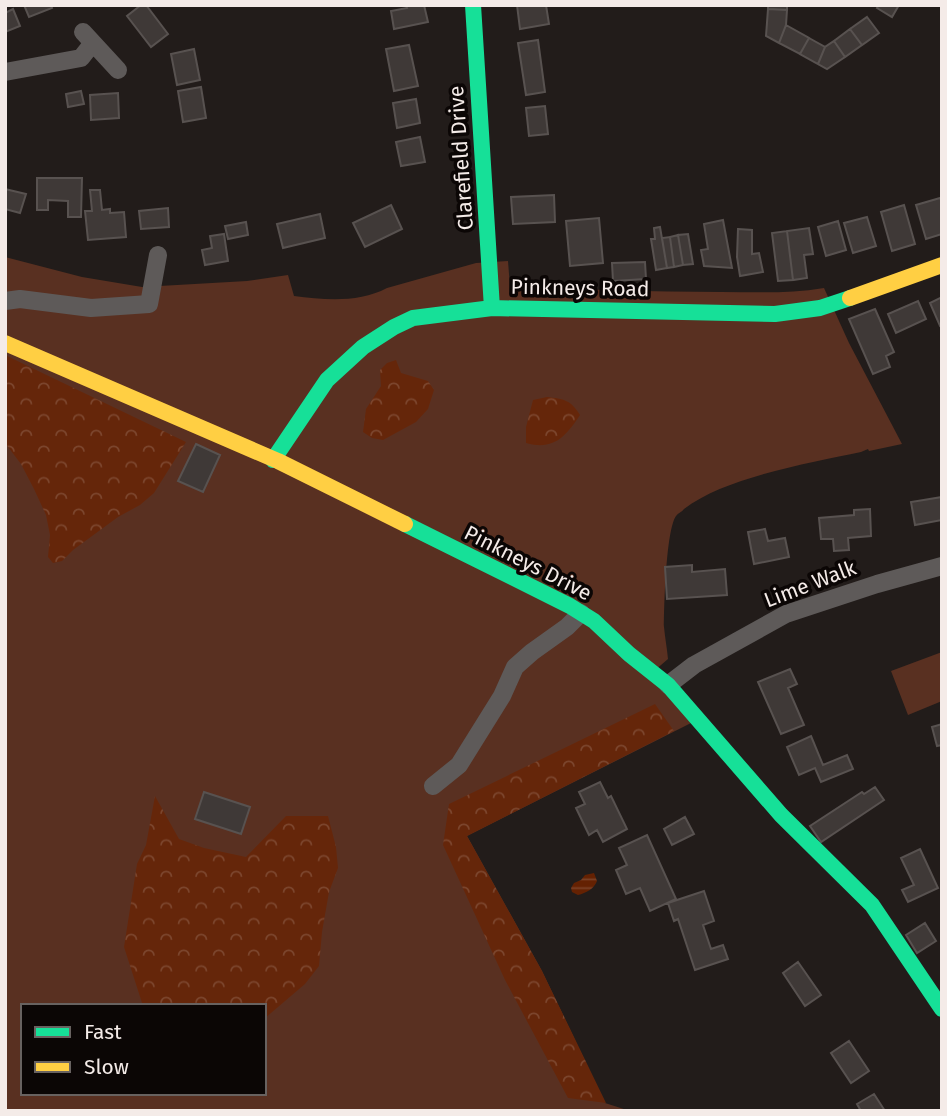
<svg xmlns="http://www.w3.org/2000/svg" width="947" height="1116" viewBox="0 0 947 1116" font-family="'Fira Sans',sans-serif">
<style>
.green{fill:#593021;fill-rule:evenodd}
.forest{fill:url(#forest-crowns)}
.water{fill:url(#water-rules)}
.building{fill:#3f3937;stroke:#585250;stroke-width:2}
.lines{fill:none;stroke-linecap:round;stroke-linejoin:round}
.street{stroke:#5e5a59;stroke-width:18}
.fast{stroke:#16e098;stroke-width:16}
.slow{stroke:#ffcf43;stroke-width:16}
.labels{text-anchor:middle;dominant-baseline:central;stroke-width:7;stroke-linejoin:round;paint-order:stroke}
.street-label{font-size:21px;fill:#f4ebe8;stroke:#0b0605}
</style>
<defs>
<pattern id="forest-crowns" width="20" height="18" patternUnits="userSpaceOnUse" patternTransform="scale(1.75)"><rect width="20" height="18" fill="#65260a"/><path d="M2 6a3 3 0 1 1 6 0M12 15a3 3 0 1 1 6 0" fill="none" stroke="#7c462e"/></pattern>
<pattern id="water-rules" width="6" height="5" patternUnits="userSpaceOnUse" patternTransform="scale(1.75)"><rect width="6" height="5" fill="#642102"/><path d="M0 2.5h6" fill="none" stroke="#7b4127"/></pattern>
</defs>
<rect width="100%" height="100%" fill="#221c1a"/>
<path class="green" d="M5 257 82 277 142 287 247 281 288 275 294 296C325 300 359 303 387 288L476 263 508 261 510 287C580 289 651 292 721 292 756 292 790 294 824 288L849 343 902 444 869 451 868 449 861 452C810 463 725 477 684 509 682 512 678 513 676 516 666 530 664 607 664 627 665 638 667 648 668 659L654 671 693 722 467 836 542 971 605 1103 630 1111H5ZM23 1006H264V1093H23Z
M942 652V701L908 715 891 671Z"/>
<path class="forest" d="M5 355 186 442 154 493 140 505 118 517 73 550 62 561 53 563 48 557 50 535 46 515 34 489 21 464 5 443Z
M396 360 401 373 428 381 434 390 428 409 416 422 383 440 372 438 363 432 366 409 381 386 380 370 387 363Z
M547 397C564 399 571 400 580 415 566 436 554 451 526 443V427L533 400Z
M655 704 674 731 467 836 542 971 606 1103 568 1098 505 980 443 845 449 804Z
M155 796 179 839 204 848 246 857 286 816H328L336 847 338 868 329 892 322 932 319 966 305 984 264 1019V1006H143L124 947 137 864 146 845Z"/>
<path class="water" d="M594 873 597 881C594 889 586 893 578 895L572 892 571 888 574 883 581 880 585 875Z"/>
<path class="building" d="M24 5H51L52 8 29 17Z
M141 5H146L168 34 151 47 127 16Z
M406 5H424L428 22 394 29 391 11 407 8Z
M517 5H546L549 24 520 29Z
M768 5H787V10L768 9Z
M879 5H899L892 17 877 8Z
M13 9 20 26 5 32V13Z
M768 9 787 10 786 25 779 43 766 36Z
M867 17 879 33 862 45 850 29Z
M786 25 809 38 800 54 779 43Z
M850 29 862 45 845 57 834 41Z
M809 38 825 47 818 64 800 54Z
M538 40 545 92 526 95 518 43Z
M834 41 845 57 827 69 818 64 825 47Z
M409 45 418 86 394 91 386 49Z
M194 49 200 80 177 85 171 54Z
M201 87 206 118 183 122 178 91Z
M81 91 84 104 68 107 66 94Z
M118 93 119 118 91 120 90 95Z
M416 99 420 123 397 128 393 103Z
M545 106 548 134 529 136 526 108Z
M420 137 425 162 401 166 396 142Z
M37 178H82L81 217H68V201L48 200V210H37Z
M5 189 26 194 20 213 5 209Z
M90 190H100L102 210 110 209V213L124 212 126 237 88 240 85 211H92Z
M554 195 555 222 513 224 511 197Z
M940 198 942 202V234L926 239 916 205Z
M391 205 402 229 365 247 353 223Z
M904 205 915 244 892 251 881 212Z
M168 208 169 227 141 229 139 211Z
M320 214 325 238 283 248 277 224Z
M867 217 876 246 853 253 844 223Z
M599 218 603 263 570 266 566 221Z
M723 220 732 268 704 266 701 250 708 249 704 224Z
M838 221 846 250 826 256 818 227Z
M246 222 248 235 228 239 225 226Z
M660 227 667 268 656 270 651 239H655L654 228Z
M809 228 813 254 804 255 807 278 793 280 787 231Z
M738 229 752 230V254L759 253 763 272 740 276 737 257Z
M787 231 793 280 778 281 772 233Z
M224 234 228 261 205 265 202 250 212 248 210 236Z
M688 234 693 264 683 265 678 235Z
M678 235 683 265 674 267 670 237Z
M670 237 674 267 667 268 662 238Z
M645 262 646 279 613 281 612 263Z
M942 297V325L940 326 930 303Z
M918 301 926 319 896 333 888 314Z
M875 309 894 352 886 356 890 367 873 374 849 319Z
M196 444 220 455 203 492 178 481Z
M942 497V520L915 525 911 502Z
M870 509 871 536 848 538 849 550 834 551 833 539H821L819 518 854 515V510Z
M765 529 768 541 785 538 789 557 754 564 748 532Z
M692 565V572L725 569 727 595 667 599 665 567Z
M790 669 797 684 788 688 804 725 781 734 758 682Z
M942 724V745L937 746 932 727Z
M811 736 823 765 847 755 853 769 821 782 815 768 799 775 787 747Z
M600 782 608 798 611 796 627 829 603 842 597 830 589 835 576 808 585 804 579 792Z
M875 787 884 800 821 842 810 826 862 792 864 794Z
M204 792 250 807 241 834 195 819Z
M685 817 694 834 672 845 664 829Z
M647 835 676 899 650 911 640 888 626 894 616 870 627 865 619 848Z
M920 849 938 888 908 902 902 890 914 885 901 858Z
M704 891 714 921 703 925 711 949 723 945 728 959 695 970 678 919 674 921 668 903Z
M925 923 936 941 917 953 906 935Z
M798 962 821 995 805 1006 783 973Z
M849 1041 869 1071 851 1083 831 1053Z
M874 1094 885 1111H861L857 1104Z"/>
<g class="lines">
<path class="street" d="M83 32 118 70
M5 72 81 58 92 44
M5 301 20 299 91 308 149 304 158 255
M668 685 694 665 786 614 877 584 942 566
M433 786 459 765 502 696 515 667 532 652 567 627 581 613"/>
<path class="fast" d="M473 5 492 308
M273 460 327 380 363 347 394 327 413 318 492 308 775 314 820 308 850 298
M405 524 570 606 594 621 629 654 668 685 781 815 872 905 942 1009"/>
<path class="slow" d="M850 298 942 265
M5 343 278 461 405 524"/>
</g>
<g class="labels">
<g class="street-label">
<text transform="translate(461 158) rotate(-94)">Clarefield Drive</text>
<text transform="translate(580 288) rotate(1)">Pinkneys Road</text>
<text transform="translate(528 563) rotate(27)">Pinkneys Drive</text>
<text transform="translate(810 584) rotate(-21)">Lime Walk</text>
</g>
</g>
<rect width="947" height="1116" fill="none" stroke="#f4ebe8" stroke-width="14"/>
<rect x="21" y="1004" width="245" height="91" fill="#0b0605" stroke="#686260" stroke-width="2"/>
<rect x="35" y="1027" width="35" height="10" fill="#16e098" stroke="#686260" stroke-width="2"/>
<text x="84" y="1039" font-size="21" fill="#f4ebe8">Fast</text>
<rect x="35" y="1062" width="35" height="10" fill="#ffcf43" stroke="#686260" stroke-width="2"/>
<text x="84" y="1074" font-size="21" fill="#f4ebe8">Slow</text>
</svg>
